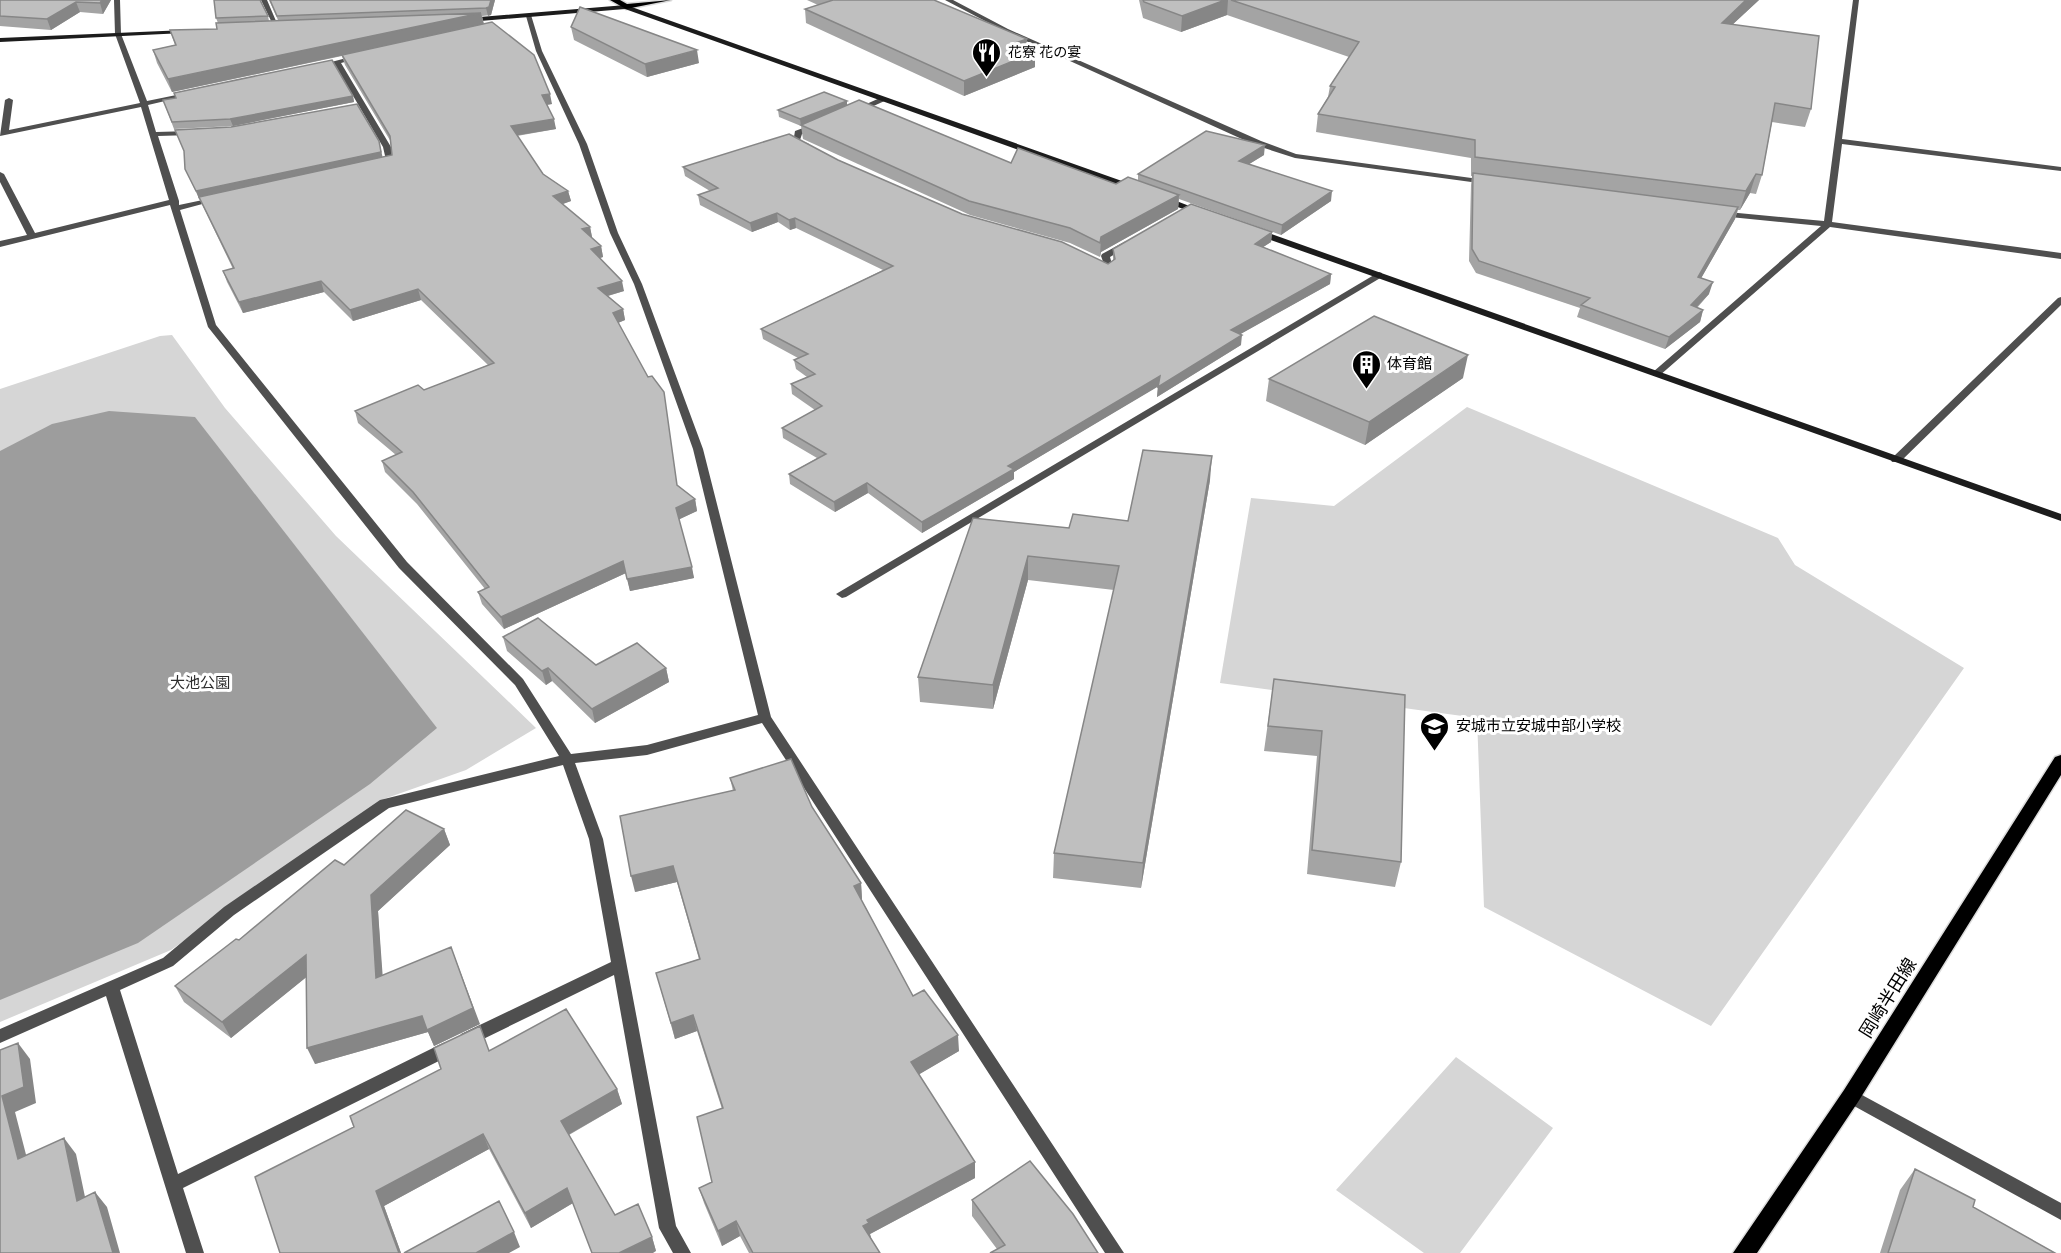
<svg xmlns="http://www.w3.org/2000/svg" width="2061" height="1253" viewBox="0 0 2061 1253" font-family="'Fira Sans Condensed','Noto Sans JP',sans-serif">
<style>
.green{fill:#d6d6d6}
.water{fill:#9d9d9d}
.lines{fill:none;stroke-linecap:round;stroke-linejoin:round}
.primary-casing{stroke:#dbdbdb;stroke-width:3}
.street{fill:#4f4f4f;fill-rule:evenodd}
.secondary{fill:#1c1c1c;fill-rule:evenodd}
.primary{fill:#000;fill-rule:evenodd}
.wall{fill:#a4a4a4}
.shaded-wall{fill:#868686}
.building{fill:#bfbfbf;stroke:#868686;stroke-width:1.5}
.labels{text-anchor:middle;dominant-baseline:central;stroke-width:6;stroke-linejoin:round;paint-order:stroke}
.far-poi-label{font-size:14px;fill:#000;stroke:#fff;text-anchor:start}
.poi-label{font-size:15px;fill:#000;stroke:#fff;text-anchor:start}
.park-label{font-size:15px;fill:#2d2d2d;stroke:#fff}
.near-street-label{font-size:18px;fill:#000;stroke:#fff}
</style>
<rect width="100%" height="100%" fill="#fff"/>
<path class="green" d="M172 335 225 408 336 536 536 728 466 770 384 799 171 950 0 1022V389L160 336Z
M1467 407 1778 538 1795 565 1964 668 1711 1026 1484 907 1477 718 1220 683 1251 498 1334 506Z
M1456 1057 1553 1128 1460 1253H1424L1336 1190Z"/>
<path class="water" d="M109 411 195 417 437 728 370 784 138 943 0 1000V451L52 424Z"/>
<g class="lines">
<defs>
<path id="primary" d="M610 0H620L627 4 671 0 626 9Z
M2061 755V775L1858 1102 1757 1253H1733L1844 1090 2055 757Z"/>
</defs>
<use href="#primary" class="primary-casing"/>
<path class="street" d="M114 0H120L121 34 147 101 191 92 195 94 148 105 156 132 191 131 195 133 191 135 158 136 179 201V205L217 197 221 199 180 210 216 325 407 562 523 679 571 754 647 745 758 715 693 449 634 284 610 233 579 144 536 51 526 16 531 15 542 51 587 144 618 233 642 284 703 449 771 717 1124 1253H1105L762 723 647 755 575 763 603 839 676 1226 691 1253H673L659 1228 614 975 473 1044 467 1046 461 1044 459 1039 461 1034 611 962 589 839 563 765 389 808 234 915 173 966 120 990 178 1174 443 1043 449 1041 455 1043 457 1048 455 1053 183 1188 204 1253H186L106 996 0 1043V1029L163 958 224 907 380 800 559 756 515 685 399 568 208 327 170 205 0 247V241L27 235 0 182V172L4 174 35 233 169 200 141 107 0 136 5 100 9 98 13 100 9 130 140 103 115 34Z
M261 0H267L279 28 274 27Z
M945 0H953L1008 29 1261 141 1296 154 1486 180 1490 182 1486 184 1295 158 1255 145 1004 31Z
M1853 0H1859L1842 139 2061 167V171L1842 144 1832 222 2061 253V259L1830 227 1659 376H1653V372L1821 226 1720 216 1717 215V211L1824 221Z
M358 55 362 57 360 58 341 63 391 147 393 164 380 166 376 164 386 160 383 147 335 65 320 68 316 66Z
M882 97 889 99 858 113 851 111Z
M814 124 821 126 802 134 800 140 809 144V148H803L793 143 795 131Z
M1126 241 1129 242V246L1110 257 1113 268 1112 270H1106L1101 256 1102 254Z
M1379 272 1382 273V277L846 597 842 598 836 594Z
M2061 297V305L1900 462H1892L1891 460 1892 458 2058 298Z
M1851 1089 2061 1203V1220L1845 1101 1843 1096 1845 1091Z"/>
<path class="secondary" d="M626 5 1136 186 1137 188 1130 190 625 9 468 22 465 20 468 18Z
M186 30V32L184 33 0 42V38Z
M1160 197H1166L1205 212 1198 214 1160 201Z
M1257 229 2061 514V521L1254 234 1253 232Z"/>
<use href="#primary" class="primary"/>
</g>
<path class="wall" d="M0 0H111L103 14 80 12 51 30 0 26Z
M269 0H495L491 15 482 16 484 24 552 104 547 105 556 129 517 136 543 174 568 191 571 201 562 204 590 227 592 237 591 238 601 246 603 257 600 258 624 291 608 296 623 309 625 320 618 323 677 485 695 499 697 511 679 519 694 578 630 591 626 573 504 629 482 604 478 592 485 589 417 504 385 472 382 461 396 455 358 423 355 411 424 390 488 365 421 300 353 321 324 292 243 313 227 282 223 271 233 269 185 169 383 157 392 155 391 142 345 65 342 56 172 92 157 63 153 50 175 45 170 30 217 29 218 23 216 18 268 16 269 21 278 20Z
M807 0H934L1027 39V49L1035 67 964 96 806 23 805 9 818 5Z
M1139 0H1759L1733 24 1811 109 1805 127 1772 122 1762 175 1756 194 1750 193 1740 210H1738L1735 219 1701 278 1709 294 1697 308 1703 310 1700 322 1665 349 1577 317 1580 308 1476 273 1469 261 1471 185 1472 176H1471V158L1316 132 1318 114 1328 97 1330 86 1349 57 1227 15 1181 32 1143 18Z
M571 27 699 63 647 77 574 40Z
M174 93 353 96 354 102 233 126 174 129 163 100 176 98Z
M847 101V105L1011 163 1116 184 1138 180V174L1264 155 1249 164 1331 201 1281 235 1179 199 1178 209 1101 252 1100 257 1070 243 970 215 803 139 801 126 779 117 778 110Z
M838 160 962 214 1108 264 1113 261V249L1272 232 1271 242 1263 247 1331 274 1330 284 1240 334 1241 345 1157 397 1158 386 1014 472V479L922 533 868 493 835 512 790 484 789 474 817 458 783 438 782 428 815 410 792 394 791 384 807 377 796 369 794 360 798 358 763 339 761 329 883 270 796 228 790 230 778 222 752 232 700 205 698 195 710 191 685 176 683 167Z
M1463 378 1365 445 1266 401 1269 379Z
M1210 480 1141 888 1053 878 1054 853 1114 590 1028 580 993 709 920 702 918 677 973 518 1069 528 1128 521Z
M503 637 596 665 666 668 669 682 595 723 552 681 546 685 507 651Z
M1274 679 1405 695 1401 862 1395 887 1307 874 1317 756 1264 751Z
M730 778 812 807 861 883 862 899H861L913 996 959 1051 919 1074 975 1178 870 1234 871 1238 880 1253H749L740 1236 722 1246 704 1203 699 1188 712 1182 722 1109 697 1031 675 1039 656 973 699 959 677 882 635 892 733 791Z
M444 829 450 845 378 911 382 976 480 1024 434 1046 428 1032 315 1064 306 977 231 1038 184 1002 175 986 239 940Z
M490 1051 617 1089 622 1104 569 1135 615 1215 652 1237 656 1251 573 1203 531 1228 489 1149 384 1206 401 1253H280L354 1127Z
M1915 1169 1973 1207 2055 1253H1880L1900 1190Z
M972 1200 1098 1253 997 1249 972 1216Z"/>
<path class="shaded-wall" d="M102 0H111L103 14 100 3Z
M491 0H495L491 15 488 16 486 8Z
M1225 0H1228L1227 15 1181 32 1182 16Z
M1746 0H1759L1717 39 1722 23Z
M76 2 80 12 51 30 47 19Z
M481 13 484 25 172 92 168 79Z
M1027 39V54L1012 44Z
M697 50 699 63 647 77 645 64Z
M1035 52V67L964 96V81Z
M550 94 552 104 544 105 542 95Z
M353 96 354 102 233 126 230 119Z
M847 101V108L801 126 800 119Z
M554 119 556 129 513 136 511 126Z
M379 141 383 159 199 199 196 191Z
M1265 145 1264 155 1238 171 1239 161Z
M1756 174 1750 193 1740 210 1746 191Z
M568 191 571 201 555 207 553 196Z
M1332 191 1331 201 1281 235 1282 225Z
M1179 195 1178 209 1101 252 1100 257 1101 237Z
M1738 207 1735 219 1695 289 1698 277Z
M777 213 778 222 752 232 750 223Z
M795 218 796 228 790 230 789 220Z
M590 227 592 237 584 240 582 229Z
M1272 232 1271 242 1254 253 1255 244Z
M601 246 603 257 593 260 591 249Z
M1331 274 1330 284 1230 340 1231 330Z
M321 281 324 292 243 313 239 302Z
M622 281 624 291 600 298 598 288Z
M1713 282 1709 294 1687 317 1691 305Z
M418 289 421 300 353 321 350 310Z
M623 309 625 320 615 324 613 313Z
M1703 310 1700 322 1665 349 1669 337Z
M1242 335 1241 345 1157 397 1158 387Z
M1468 355 1463 378 1365 445 1369 422Z
M1160 376 1159 386 1014 472V479L922 533V522L1008 466Z
M1212 456 1210 480 1141 888 1143 863Z
M867 483 868 493 835 512 834 502Z
M695 499 697 511 678 520 676 508Z
M1028 556V580L993 709V685Z
M623 561 626 573 504 629 501 617Z
M692 567 694 578 630 591 627 579Z
M548 668 552 681 546 685 542 671Z
M666 668 669 682 595 723 592 709Z
M444 829 450 845 378 911 384 994 376 978 371 895Z
M673 866 677 882 635 892 631 876Z
M861 883 862 899 856 902 854 886Z
M451 947 480 1024 434 1046 428 1032 315 1064 307 1048Z
M306 955 314 971 231 1038 222 1022Z
M693 1015 697 1031 675 1039 671 1023Z
M958 1035 959 1051 913 1078 911 1062Z
M18 1043 30 1059 36 1103 15 1112 31 1174 18 1159 2 1096Z
M617 1089 622 1104 566 1136 561 1121Z
M483 1134 489 1149 384 1206 401 1253H399L376 1191Z
M64 1138 76 1154 89 1216 77 1201Z
M975 1162V1178L870 1234 871 1238 863 1226 867 1220Z
M567 1188 573 1203 531 1228 525 1213Z
M95 1192 107 1207 120 1253H113Z
M736 1221 740 1236 722 1246 718 1231Z
M514 1232 520 1247 509 1253H476Z
M652 1237 656 1251 653 1253H619Z"/>
<path class="building" d="M0 0H102L100 3 76 2 47 19 0 16Z
M214 0H260L268 16 216 18Z
M270 0H491L489 7 486 8 277 16Z
M833 0H934L1027 39 1012 44 1035 52 964 81 805 9Z
M1143 0H1225L1182 16 1144 2Z
M1231 0H1746L1722 23 1819 36 1811 109 1775 103 1762 175 1756 174 1746 191 1475 157V140L1318 114 1335 87 1330 86 1359 42Z
M580 7 697 50 645 64 571 27Z
M481 13 168 79 153 50 176 45 170 30 217 29 216 23Z
M492 22 534 55 550 94 542 95 554 119 511 126 543 174 568 191 553 196 590 227 582 229 601 246 591 249 622 281 598 288 623 309 613 313 648 377 652 376 664 392 677 485 695 499 676 508 692 567 627 579 623 561 501 617 478 592 489 587 413 492 382 461 402 452 355 411 418 385 424 390 494 363 418 289 350 310 321 281 239 302 223 271 234 268 199 197 392 155 390 136 342 55Z
M332 60 353 96 230 119 172 122 163 100 176 98 174 93Z
M824 92 847 101 800 119 778 110Z
M859 100 1011 163 1018 148 1116 184 1128 177 1179 195 1101 237 1100 243 1070 228 969 201 801 125Z
M357 104 379 141 381 152 196 191 185 169 184 151 175 130 231 127Z
M1206 131 1265 145 1239 161 1332 191 1282 225 1138 174Z
M789 134 838 160 962 214 1062 242 1108 264 1115 259 1113 249 1191 204 1272 232 1255 244 1331 274 1231 330 1242 335 1158 387 1160 376 1008 466 1014 469 922 522 867 483 834 502 789 474 826 454 782 428 822 406 791 384 815 374 794 360 808 354 761 329 893 266 795 218 789 220 777 213 750 223 698 195 718 188 683 167Z
M1473 173 1738 207 1698 277 1713 282 1691 305 1703 310 1669 337 1581 305 1590 298 1479 261 1472 249Z
M1374 316 1468 355 1369 422 1269 379Z
M1143 450 1212 456 1143 863 1054 853 1119 566 1028 556 993 685 918 677 973 518 1069 528 1073 514 1128 521Z
M538 618 596 665 637 643 666 668 592 709 548 668 542 671 503 637Z
M1274 679 1405 695 1401 862 1312 850 1322 731 1268 726Z
M791 759 812 807 861 883 854 886 913 996 924 990 958 1035 911 1062 975 1162 867 1220 869 1223 863 1226 880 1253H753L736 1221 718 1231 699 1188 712 1182 697 1117 723 1108 693 1015 671 1023 656 973 700 959 673 866 631 876 620 816 735 790 730 778Z
M406 810 444 829 371 895 376 978 451 947 473 1008 427 1030 422 1016 307 1048 306 955 222 1022 175 986 236 939 239 940 335 860 344 865Z
M566 1009 617 1089 561 1121 615 1215 638 1204 652 1237 619 1253H592L567 1188 525 1213 483 1134 376 1191 399 1253H280L255 1177 354 1127 350 1116 441 1069 434 1048 480 1026 489 1051Z
M18 1043 24 1087 2 1096 18 1159 64 1138 77 1201 95 1192 113 1253H0V1050Z
M1030 1161 1073 1214 1098 1253H990L1005 1245 972 1200Z
M1915 1169 1975 1200 1973 1207 2055 1253H1888Z
M499 1201 514 1232 476 1253H404Z"/>
<defs>
<symbol id="restaurant-pin" viewBox="-11 -11 22 30"><path d="M0 17L-7.5 6A9.5 9.5 0 1 1 7.5 6Z" fill="#000" stroke="#fff"/><path d="M-5-6h1v4h1v-4h1v4h1v-4h1v5L-1.5 .5V6h-2V.5L-5-1ZM5-6V6H3V1.5H1.5Q1.5-4 5-6Z" fill="#fff"/></symbol>
<symbol id="building-pin" viewBox="-11 -11 22 30"><path d="M0 17L-7.5 6A9.5 9.5 0 1 1 7.5 6Z" fill="#000" stroke="#fff"/><path d="M-4-6H4V6H1V3H-1V6H-4ZM-2.5-4.3h1.7v1.8h-1.7ZM.8-4.3h1.7v1.8H.8ZM-2.5-1h1.7V.8h-1.7ZM.8-1h1.7V.8H.8Z" fill="#fff"/></symbol>
<symbol id="school-pin" viewBox="-11 -11 22 30"><path d="M0 17L-7.5 6A9.5 9.5 0 1 1 7.5 6Z" fill="#000" stroke="#fff"/><path d="M0-5L7-2L0 1L-7-2ZM-4 1L0 2.5L4 1V4Q0 6-4 4Z" fill="#fff"/></symbol>
</defs>
<g fill-rule="evenodd">
<use href="#restaurant-pin" x="970" y="36" width="33" height="45"/>
<use href="#building-pin" x="1350" y="348" width="33" height="45"/>
<use href="#school-pin" x="1418" y="710" width="33" height="45"/>
</g>
<g class="labels">
<g class="far-poi-label">
<text x="1008" y="52">花寮 花の宴</text>
</g>
<g class="poi-label">
<text x="1387" y="364">体育館</text>
<text x="1456" y="726">安城市立安城中部小学校</text>
</g>
<g class="park-label">
<text x="200" y="683">大池公園</text>
</g>
<g class="near-street-label">
<text transform="translate(1888 998) rotate(-58)">岡崎半田線</text>
</g>
</g>
</svg>
